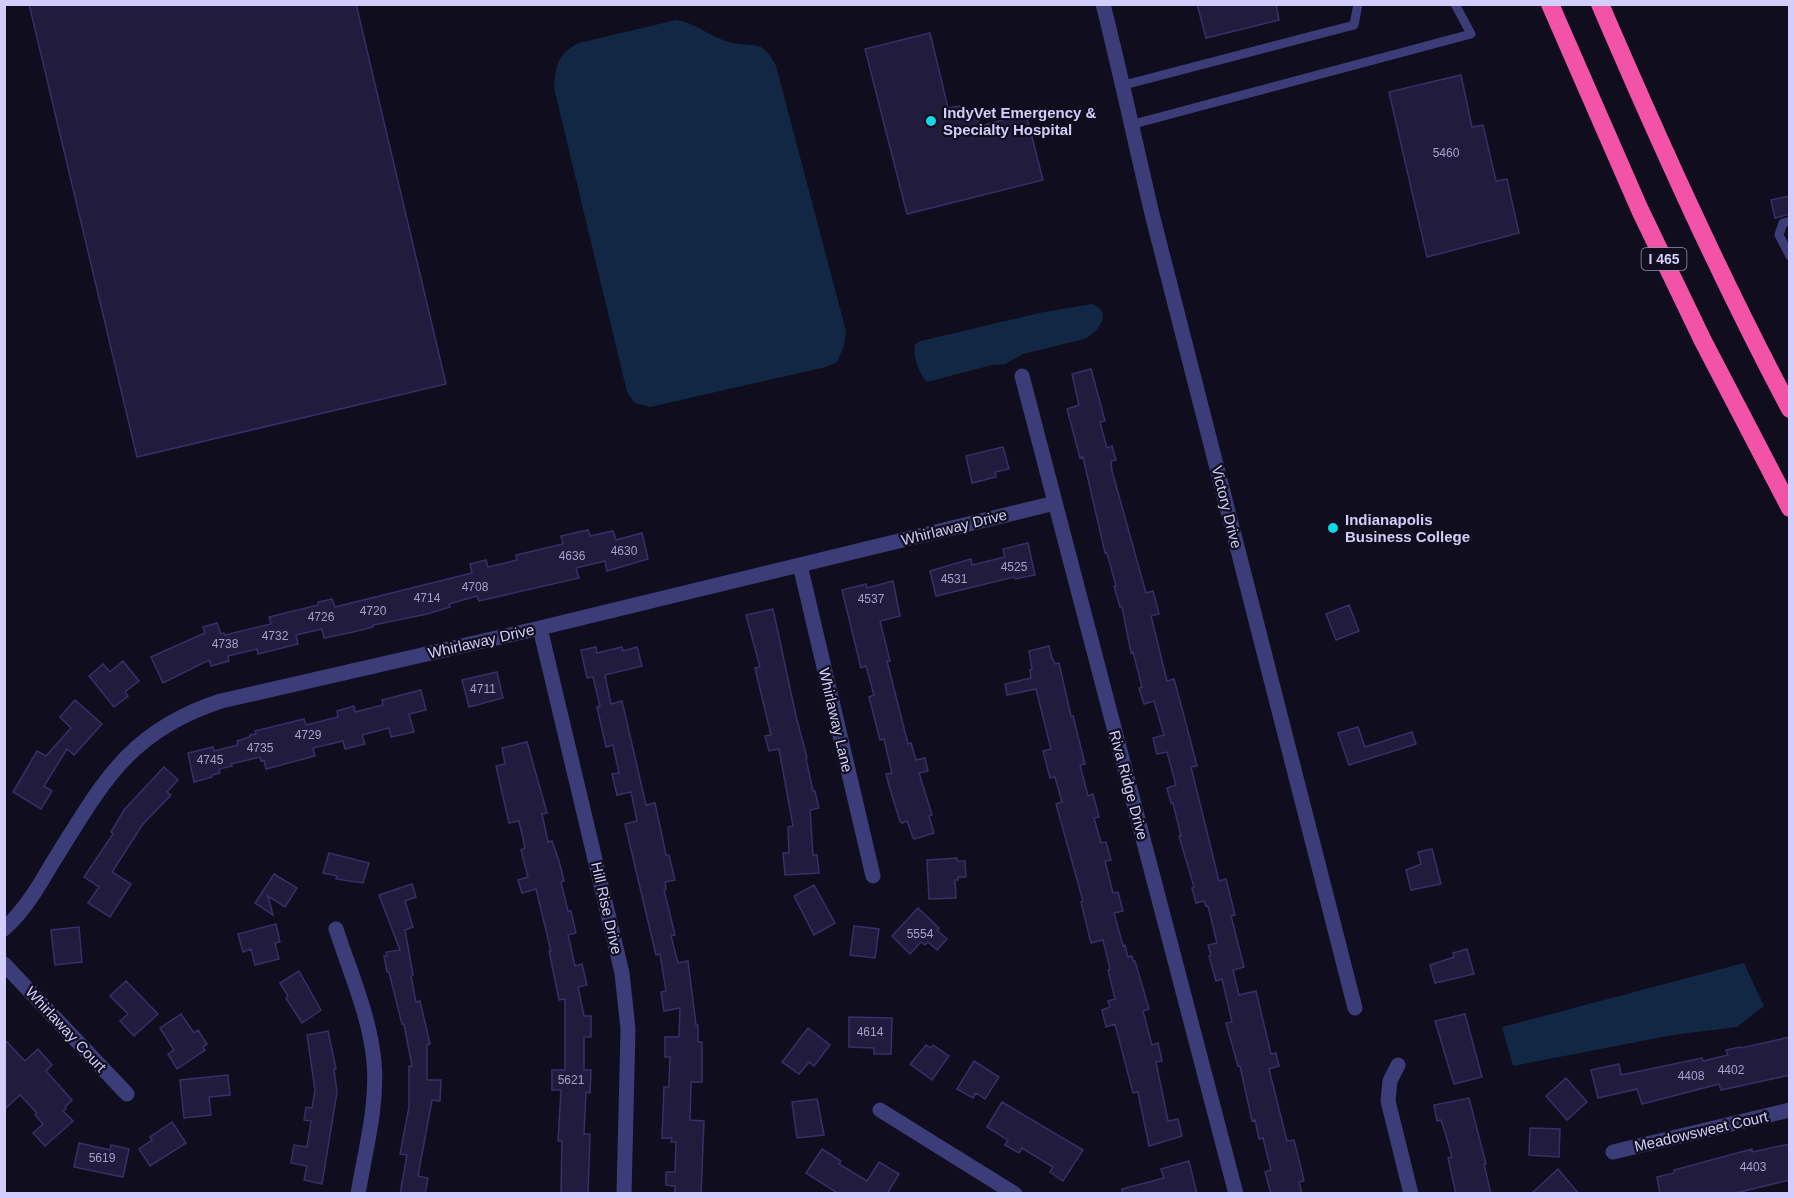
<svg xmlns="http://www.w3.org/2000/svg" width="1794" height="1198" viewBox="0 0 1794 1198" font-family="Arial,sans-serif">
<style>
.water{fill:#112743}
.building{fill:#211b3d;stroke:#382f68;stroke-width:1.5}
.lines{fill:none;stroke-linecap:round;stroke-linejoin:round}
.lane{stroke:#3c3c79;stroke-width:9}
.street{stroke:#3c3c79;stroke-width:15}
.highway{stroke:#f253a6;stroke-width:18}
.poi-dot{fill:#12d8e4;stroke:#100e1e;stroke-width:2}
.labels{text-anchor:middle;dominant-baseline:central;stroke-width:4.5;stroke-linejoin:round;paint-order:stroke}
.number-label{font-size:12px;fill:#a6a1cc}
.shield{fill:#100e1e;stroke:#9894b9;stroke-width:1.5}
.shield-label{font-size:14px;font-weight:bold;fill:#d2cefb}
.poi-label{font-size:15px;font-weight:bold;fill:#d2cefb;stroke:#100e1e;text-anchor:start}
.street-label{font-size:15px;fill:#d2cefb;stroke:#100e1e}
</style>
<rect width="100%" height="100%" fill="#100e1e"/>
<path class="water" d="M676 20C696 22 712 39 733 43 742 45 753 44 761 47 768 51 772 59 776 66L846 331 844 346 837 362 826 367 650 407 635 403 627 392 554 88C556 65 557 54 579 43Z
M1092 304C1114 312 1098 333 1084 339L1023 354 1005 364 992 365 927 382C919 375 912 354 915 344L921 341 1039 313Z
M1744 963 1764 1006 1737 1027 1673 1035 1513 1066 1502 1027Z"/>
<path class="building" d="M29 4H356L446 384 137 457Z
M1197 4H1276L1279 20 1206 38Z
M930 33 948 108 959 106 977 117 980 126 1026 114 1043 180 907 214 865 49Z
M1461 75 1472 127 1483 125 1496 181 1507 179 1519 233 1427 257 1389 92Z
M1790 196V214L1775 218 1771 200Z
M1091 369 1105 421 1100 422 1107 448 1112 446 1116 460 1111 461 1112 471 1146 593 1153 591 1159 614 1151 616 1167 681 1174 679 1184 716 1197 766 1191 767 1219 881 1226 879 1235 915 1231 916 1244 967 1233 970 1239 995 1256 991 1271 1054 1276 1053 1279 1066 1269 1069 1287 1141 1294 1140 1301 1168 1304 1181 1299 1182 1302 1194H1271L1265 1172 1271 1170 1263 1138 1259 1139 1255 1120 1252 1121 1240 1066H1238L1226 1023 1232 1022 1222 979 1216 981 1209 956 1211 955 1208 945 1217 943 1208 906H1206L1204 901 1196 903 1192 888 1194 887 1179 836H1181L1173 803H1171L1167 788 1176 785 1167 752 1157 754 1153 738 1164 735 1154 701 1144 704 1139 688 1142 687 1133 652 1131 653 1122 607H1120L1114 586H1116L1107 553H1105L1083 457 1080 458 1067 409 1079 405 1072 374Z
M1003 447 1009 469 995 472 996 477 972 483 966 456Z
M588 530 590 536 613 531 616 540 642 533 648 559 607 571 605 561 576 568 579 578 479 601 477 596 449 604 450 607 427 614 373 625V627L353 632 324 638 322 629 296 635 298 644 258 654 257 649 228 656 229 661 211 666 209 660 163 683 151 657 205 633 203 627 217 623 221 634 224 633 225 635 271 624 269 617 318 605V602L332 599 335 607 472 573 470 564 486 560 488 567 517 560 516 555 563 544 561 536Z
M1028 543 1035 575 1015 579 1014 577 936 596 930 571 971 559 972 565 1005 557 1003 549Z
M893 581 900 616 880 621 890 661H887L908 744 911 743 916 760 925 758 928 771 919 773 932 815 929 816 934 833 915 839 913 838 907 821 902 823 900 821 890 789 886 774 892 773 884 739 880 740 869 697 874 695 866 666 861 668 842 590 866 584 867 588Z
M1349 605 1359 631 1336 640 1326 614Z
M773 609 796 716 807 758 806 759 813 791H815L819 808 810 810 813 855H817L819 873 785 875 783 853H789L788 827 793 826 779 749 769 751 765 736 771 735 755 668 760 667 746 615Z
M1049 646 1052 659H1053L1055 664 1059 663 1071 716H1073L1085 764 1080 765 1088 796 1093 794 1099 817 1094 818 1101 843 1106 842 1111 860 1105 861 1113 893 1118 892 1123 911 1114 913 1123 946 1125 945 1128 957 1132 956 1133 961H1135L1149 1009 1143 1011 1152 1045 1158 1043 1162 1061 1156 1062 1168 1121 1178 1119 1182 1136 1149 1146 1138 1092 1133 1093 1115 1024 1106 1027 1102 1010 1110 1007 1108 1001 1115 999 1108 970 1110 969 1103 940 1091 943 1081 902 1083 901 1056 804 1062 802 1055 777 1050 778 1043 751 1051 749 1036 689 1007 695 1005 684 1031 678 1030 670 1032 669 1029 651Z
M596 647 597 653 622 647 623 651 637 647 642 666 605 675 611 704 622 701 646 805 655 803 666 855H669L675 880 665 882 666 889 664 890 675 935 671 936 678 963 688 961 696 1025H698V1042H702V1082H691L690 1120 704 1121 701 1194H675V1186L666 1185V1172H675L676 1142H671L672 1138H662L664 1087H669L670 1057H665V1037H679L680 1008 664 1011 661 992 666 991 660 954 656 955 625 824 637 821 631 792 617 795 612 774 619 773 613 745 606 747 597 707 600 706 593 677 587 678 581 650Z
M123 661 139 681 125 692 128 696 114 707 89 676 103 664 110 672Z
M497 672 503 698 469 707 462 680Z
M421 690 426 710 409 714 414 732 391 737 389 728 362 735 365 744 345 749 343 741 313 748 315 756 266 769 264 760 261 761 260 757 231 764 232 766 219 769 220 773 212 775V777L194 782 188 753 213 747 214 751 238 745 237 741 250 737V735L256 734 255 731 304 719 306 725 338 717 337 711 354 706 355 712 383 705 382 700Z
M75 700 102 724 74 755 67 749 44 786 52 791 41 809 13 792 37 751 46 756 71 728 60 717Z
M1358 727 1365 747 1412 732 1416 744 1349 765 1338 733Z
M527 742 547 813 542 814 548 842 552 841 559 861 564 881 561 882 568 911H571L576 933 568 935 575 966 582 964 587 985 578 987 584 1016H591V1037H584V1070H591L590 1093 586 1092 584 1134H590L588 1194H561L562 1141H558L561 1090H552V1070H565V999L559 1000 549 951H551L536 889 522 893 518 880 528 877 521 850 525 848 519 821 509 823 496 766 505 764 502 748Z
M164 767 178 780 167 792 171 795 143 824 112 872 131 884 110 917 88 903 99 887 84 877 113 834 111 832 124 810Z
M1432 849 1441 884 1411 890 1406 870 1421 864 1418 852Z
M329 853 369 863 363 883 336 879 337 876 323 873Z
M957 858V861H965L966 877H958V880H955L956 898 929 899 927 860Z
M274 874 297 888 285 907 268 896 273 915 255 903Z
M412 884 416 897 405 901 413 927 405 930 413 975 411 976 416 1002 420 1001 430 1044 427 1045V1080H441L440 1101 432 1100 418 1176 428 1178 425 1194H400L407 1155 400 1154 409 1107V1066H412L404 1024H402L389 972H387L384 956H387L386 952 400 950 379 895Z
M814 885 835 923 814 935 794 896Z
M918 908 939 928 937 930 947 939 937 950 928 942 925 945 921 942 910 954 892 936Z
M276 924 280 942 275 943 279 959 255 965 251 949 243 952 238 934Z
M854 926 879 929 875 958 850 955Z
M79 927 82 962 55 965 51 930Z
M1467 949 1474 974 1435 983 1430 965 1454 957 1453 953Z
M299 971 321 1010 302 1023 286 998 288 996 280 983Z
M126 981 158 1014 134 1036 120 1021 128 1014 110 996Z
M181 1014 194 1033 198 1030 207 1044 203 1047 205 1050 177 1069 168 1054 174 1050 160 1028Z
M1465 1014 1482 1077 1454 1084 1435 1021Z
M849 1017 892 1018 891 1054H874V1048L849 1047Z
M808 1028 830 1045 814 1066 809 1062 799 1074 782 1062Z
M328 1031 336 1069H334L337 1092 322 1184 304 1180 307 1166 291 1163 294 1145 307 1147 311 1121 304 1120 306 1107 312 1108 315 1090 307 1035Z
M1790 1037V1075L1721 1090 1719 1084 1642 1104 1637 1089 1598 1098 1591 1070 1619 1064 1621 1075 1702 1058 1703 1061 1728 1055 1726 1050 1740 1047 1741 1048Z
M4 1039 25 1061 38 1049 52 1065 46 1071 72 1100 65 1107 66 1109 63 1111 73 1121 45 1146 33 1133 43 1124 35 1115 37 1113 20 1095 4 1110Z
M926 1045 931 1048 933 1045 949 1056 932 1080 910 1064Z
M974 1061 999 1077 985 1099 976 1093 973 1098 957 1089Z
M228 1075 230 1095 209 1097 211 1115 184 1118 180 1080Z
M1566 1078 1587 1102 1567 1120 1546 1096Z
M1469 1098 1486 1164H1484L1491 1194H1456L1448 1158 1452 1157 1445 1132 1441 1120 1437 1121 1434 1105Z
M817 1099 824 1135 797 1138 792 1102Z
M1002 1102 1083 1150 1063 1181 1050 1172 1053 1167 1022 1148 1019 1153 1005 1145 1008 1140 987 1127Z
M172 1122 186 1143 150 1166 139 1149 152 1140 150 1137Z
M1530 1128 1560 1129 1559 1157 1529 1155Z
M79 1143 110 1150 111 1145 129 1149 123 1177 74 1167Z
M1790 1144V1180L1731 1194H1660L1657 1177 1674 1173V1170L1752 1149V1152Z
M822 1149 841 1161 839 1164 867 1181 879 1162 899 1174 887 1194H839L806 1173Z
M1189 1161 1197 1194H1122V1189L1164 1178 1161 1169Z
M1558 1169 1579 1194H1531Z"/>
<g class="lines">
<path class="lane" d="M1124 85 1354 25 1358 4
M1130 125 1471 34 1455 4
M1790 221 1783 223 1779 235 1790 256"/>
<path class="street" d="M1103 4C1121 75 1136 147 1153 218L1355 1008
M1022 376 1236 1194
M800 565 873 876
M540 628 622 973 628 1029 624 1194
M4 929C25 910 39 886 53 862 102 784 128 731 221 701L540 628 1055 503
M336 929C350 972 370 1017 374 1062 378 1105 365 1151 358 1194
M4 964 127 1094
M1398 1065 1390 1081 1388 1101 1411 1194
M880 1110 1015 1194
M1613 1152 1790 1110"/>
<path class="highway" d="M1550 4 1640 210 1703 341 1790 508
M1600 4C1659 141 1720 277 1790 409"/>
</g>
<g class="poi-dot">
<circle cx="931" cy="121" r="6"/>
<circle cx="1333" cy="528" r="6"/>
</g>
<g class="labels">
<g class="number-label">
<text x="1446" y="153">5460</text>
<text x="624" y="551">4630</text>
<text x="572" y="556">4636</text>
<text x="1014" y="567">4525</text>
<text x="954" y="579">4531</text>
<text x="475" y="587">4708</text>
<text x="427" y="598">4714</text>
<text x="871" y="599">4537</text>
<text x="373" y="611">4720</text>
<text x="321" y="617">4726</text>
<text x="275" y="636">4732</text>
<text x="225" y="644">4738</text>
<text x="483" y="689">4711</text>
<text x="308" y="735">4729</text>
<text x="260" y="748">4735</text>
<text x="210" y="760">4745</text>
<text x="920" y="934">5554</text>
<text x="870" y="1032">4614</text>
<text x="1731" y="1070">4402</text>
<text x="1691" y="1076">4408</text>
<text x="571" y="1080">5621</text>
<text x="102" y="1158">5619</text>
<text x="1753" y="1167">4403</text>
</g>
<rect class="shield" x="1641.5" y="248" width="45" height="22" rx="4.5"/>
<g class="shield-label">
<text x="1664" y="259">I 465</text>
</g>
<g class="poi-label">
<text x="943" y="112">IndyVet Emergency &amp;<tspan x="943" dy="17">Specialty Hospital</tspan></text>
<text x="1345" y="519">Indianapolis<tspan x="1345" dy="17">Business College</tspan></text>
</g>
<g class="street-label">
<text transform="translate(1227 507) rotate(76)">Victory Drive</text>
<text transform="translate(954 527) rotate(-14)">Whirlaway Drive</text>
<text transform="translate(481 641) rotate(-13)">Whirlaway Drive</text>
<text transform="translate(836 720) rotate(77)">Whirlaway Lane</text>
<text transform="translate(1129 785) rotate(75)">Riva Ridge Drive</text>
<text transform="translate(607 908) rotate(77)">Hill Rise Drive</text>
<text transform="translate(66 1029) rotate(47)">Whirlaway Court</text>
<text transform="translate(1701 1131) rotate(-13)">Meadowsweet Court</text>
</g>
</g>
<rect width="1794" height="1198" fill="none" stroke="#d2cefb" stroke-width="12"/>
</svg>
